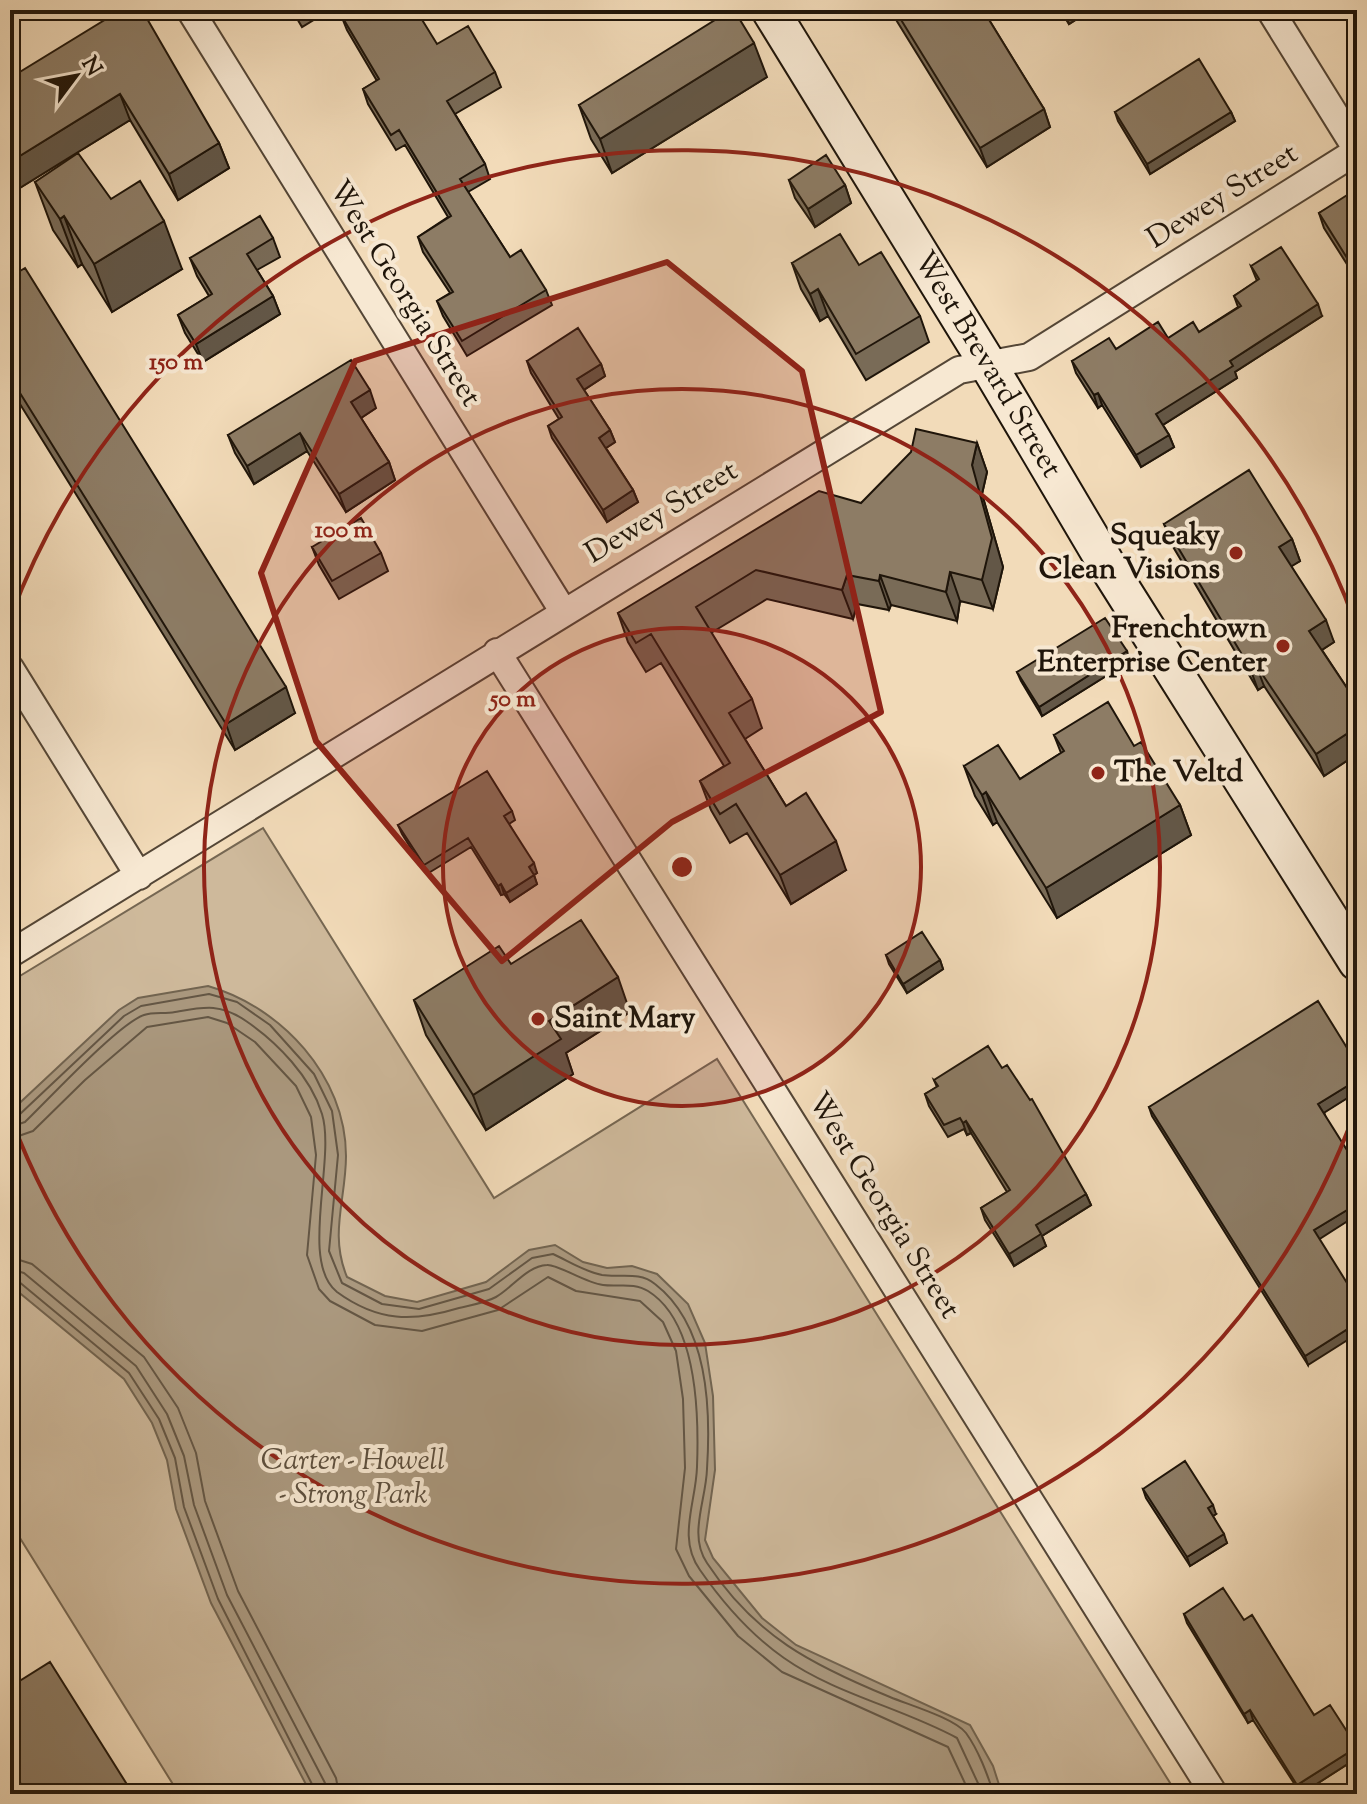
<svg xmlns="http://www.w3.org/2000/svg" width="1367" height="1804" viewBox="0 0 1367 1804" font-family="'Sorts Mill Goudy',serif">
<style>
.green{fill:#ceb99b;stroke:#766752;stroke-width:2}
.water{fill:#aa987e;stroke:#726450;stroke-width:2}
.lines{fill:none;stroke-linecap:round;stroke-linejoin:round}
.shore{stroke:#645644;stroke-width:2}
.street-casing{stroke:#544636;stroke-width:30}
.secondary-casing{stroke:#1f150a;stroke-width:40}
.street{stroke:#f7e8d2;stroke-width:26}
.secondary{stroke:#f7e8d2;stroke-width:36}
.wall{fill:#796b57;stroke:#1f150a;stroke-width:2}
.shaded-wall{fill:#635747;stroke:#1f150a;stroke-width:2}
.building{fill:#8d7c65;stroke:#1f150a;stroke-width:2}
.marked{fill:#8f2418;fill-opacity:0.2;stroke:#8f2418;stroke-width:6;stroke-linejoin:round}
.ring{fill:none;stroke:#8f2418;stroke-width:4}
.poi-dot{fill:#8f2418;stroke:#f7e8d2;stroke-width:3}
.labels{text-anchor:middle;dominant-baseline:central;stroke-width:8;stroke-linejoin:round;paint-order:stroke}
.street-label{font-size:30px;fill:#1f150a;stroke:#f7e8d2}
.poi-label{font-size:30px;font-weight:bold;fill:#1f150a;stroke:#f7e8d2;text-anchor:end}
.park-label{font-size:30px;font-style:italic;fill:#5c4e3d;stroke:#f7e8d2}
.centre{fill:#8f2418;stroke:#f7e8d2;stroke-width:4}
.ring-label{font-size:24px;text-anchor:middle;font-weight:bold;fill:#8f2418;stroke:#f7e8d2;stroke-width:8;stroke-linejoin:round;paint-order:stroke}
</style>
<rect width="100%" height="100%" fill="#f2dbb9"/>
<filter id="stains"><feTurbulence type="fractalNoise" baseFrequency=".0025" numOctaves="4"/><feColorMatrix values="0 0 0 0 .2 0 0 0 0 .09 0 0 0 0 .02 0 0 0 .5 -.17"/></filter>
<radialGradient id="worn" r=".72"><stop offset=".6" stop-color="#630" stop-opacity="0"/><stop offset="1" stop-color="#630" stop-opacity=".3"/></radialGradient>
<path class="green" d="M263 828 494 1198 717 1059 1177 1794H179L10 1522V982Z"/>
<path class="water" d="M208 986C281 1007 346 1076 346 1156 346 1199 329 1234 347 1277L385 1296 417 1302 486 1282 529 1250 555 1245 583 1262 607 1268 632 1266 657 1274 688 1304 705 1343 713 1396 715 1470 705 1540 713 1558 762 1618 796 1645 970 1725 993 1766 1002 1794H311L211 1603 176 1509 167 1460 152 1423 124 1379 10 1285V1112L119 1010 138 998Z"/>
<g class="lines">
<path class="shore" d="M10 1117 19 1115 124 1016 141 1006 209 994 237 1002 270 1025 314 1074 332 1111 338 1155 329 1251 342 1283 382 1304 419 1309 489 1289 532 1258 553 1254C570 1262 583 1271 602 1275 620 1278 639 1271 655 1284 708 1325 711 1407 707 1469 706 1501 688 1535 707 1563 755 1636 812 1665 890 1697 909 1705 954 1718 966 1733 979 1751 987 1774 994 1794
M10 1127 25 1122C48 1100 118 1024 144 1015 153 1012 165 1014 175 1012 204 1007 220 1003 246 1021 277 1042 311 1077 322 1114 336 1159 299 1262 337 1292 378 1322 413 1322 459 1308 471 1305 485 1303 496 1297 512 1288 527 1266 547 1265 558 1264 585 1283 603 1285 618 1287 634 1282 648 1291 698 1322 699 1415 697 1467 696 1503 677 1538 700 1570 723 1603 751 1635 784 1658 835 1694 902 1708 957 1738L983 1794
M10 1139 33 1131 85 1080 147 1027 208 1017 227 1023 255 1042 296 1086 311 1117 316 1155 307 1255 319 1289 330 1301 375 1325 422 1331 498 1310 548 1277 576 1291 640 1301 663 1322 676 1351 683 1399 685 1468 676 1549 689 1576 738 1636 782 1672 948 1747 970 1794
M10 1257 32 1264 144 1357 178 1408 196 1453 205 1501 238 1591 336 1778 339 1794
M10 1269 24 1273 136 1366 167 1414 184 1456 194 1505 227 1595 325 1783 327 1794
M10 1280 18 1281 129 1373 159 1419 175 1458 184 1507 218 1599 317 1794"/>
<defs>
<path id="street" d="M190 10 563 611
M1270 10 1357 150
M497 652 1214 1794
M10 668 139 876
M10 954 959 370 1029 357 1357 151"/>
<g id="secondary">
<path id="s1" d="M770 10 989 366 1108 567 1357 962"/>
</g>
</defs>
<use href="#street" class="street-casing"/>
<use href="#secondary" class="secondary-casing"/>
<use href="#street" class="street"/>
<use href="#secondary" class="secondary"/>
</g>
<path class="wall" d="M121 10 219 143 229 168 178 200 130 120 10 194Z
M292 10H330L302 27Z
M890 10H983L1044 109 1050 127 987 167Z
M1060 10H1091L1069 24Z
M341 15 437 44 495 72 501 87 455 114 485 164 490 179 468 192 510 257 546 290 552 305 467 356 443 316 437 301 450 293 423 252 418 237 448 217 405 145 396 150 368 104 363 89 377 81 347 30Z
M767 77 612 173 591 139 579 105Z
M1115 112H1231L1235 121 1150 174 1118 121Z
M789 180 845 185 851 203 815 227 795 198Z
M35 182 111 199 182 269 112 312 82 264 78 267 53 230Z
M1357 193V280L1324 228 1319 213Z
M273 238 280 257 257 270 273 296 280 314 203 362 185 333 178 315 209 296 197 276 190 258Z
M792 263 859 265 920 316 929 342 866 380 828 316 820 321 801 289Z
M1251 266 1322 316 1235 372 1237 378 1163 425 1169 435 1174 447 1141 467 1102 405 1098 408 1076 373 1072 361 1116 349 1199 332 1238 307 1234 296 1257 281Z
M10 277 295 713 235 750 10 388Z
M527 361 601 364 605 376 584 390 610 430 615 442 606 448 633 490 638 502 607 522 552 438 548 426 559 419 531 373Z
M376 408 361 418 389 462 395 480 346 512 307 451 254 484 235 453 228 435Z
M977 443 987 472 982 494 1003 567 993 609 960 601 957 621 891 605 889 610 857 604 853 619 767 599 711 633 752 699 762 728 745 739 786 806 846 870 791 904 747 833 730 843 711 810 700 781 724 766 661 663 646 672 628 642 618 613 861 503Z
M1164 524 1292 539 1300 561 1291 566 1334 642 1322 650 1357 703V754L1324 776 1264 686 1258 690 1172 545Z
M312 547 381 553 388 571 339 599 319 565Z
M1130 661 1042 716 1021 681 1017 672Z
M1054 735 1134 746 1180 805 1191 835 1057 918 997 822 993 825 975 796 964 766 1020 779 1061 753Z
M512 811 515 820 509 824 537 873 534 875 537 884 510 902 504 894 501 895 471 847 427 874 402 834 398 825Z
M886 955 940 960 943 969 907 993 889 964Z
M511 964 630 1012 566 1053 573 1074 486 1130 426 1035 414 1000Z
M1357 1064V1092L1324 1112 1357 1215 1319 1238 1308 1365 1152 1116 1149 1107Z
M934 1080 1086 1194 1091 1205 1042 1236 1046 1246 1014 1266 985 1220 981 1208 1007 1192 971 1133 967 1135 964 1129 948 1137 929 1106 925 1094 937 1087Z
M1143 1489 1216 1514 1213 1516 1227 1543 1190 1566 1146 1498Z
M1184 1614 1244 1620 1314 1715 1357 1758 1301 1794 1253 1720 1248 1723 1187 1623Z
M10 1687 133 1794H10Z"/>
<path class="shaded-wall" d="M1074 10H1091L1069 24 1065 15Z
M754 43 767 77 612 173 600 139Z
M120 94 130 120 10 194V162Z
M1044 109 1050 127 987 167 980 148Z
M1231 112 1235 121 1150 174 1147 164Z
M219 143 229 168 178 200 169 174Z
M845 185 851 203 815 227 808 209Z
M64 216 82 264 78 267 60 219Z
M164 221 182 269 112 312 94 264Z
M818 289 828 316 820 321 810 294Z
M273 296 280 314 203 362 196 344Z
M1318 304 1322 316 1235 372 1237 378 1161 426 1156 414 1230 361Z
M601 364 605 376 582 391 577 379Z
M370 390 376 408 358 420 351 402Z
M1098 393 1102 405 1098 408 1094 395Z
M610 430 615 442 603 450 599 438Z
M300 433 307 451 254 484 247 466Z
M1169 435 1174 447 1141 467 1136 455Z
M977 443 987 472 982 494 1003 567 993 609 982 580 972 465Z
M389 462 395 480 346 512 339 494Z
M633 490 638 502 607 522 603 510Z
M1292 539 1300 561 1287 569 1279 547Z
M950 572 960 601 957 621 946 592Z
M847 575 857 604 853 619 842 590Z
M880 575 891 605 889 610 879 581Z
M1326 620 1334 642 1317 653 1309 631Z
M1127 651 1130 661 1042 716 1039 707Z
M1256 665 1264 686 1258 690 1250 668Z
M286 687 295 713 235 750 226 724Z
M1357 727V754L1324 776 1316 754Z
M986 792 997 822 993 825 982 795Z
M1180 805 1191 835 1057 918 1046 888Z
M836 841 846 870 791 904 780 875Z
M534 863 537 873 532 876 529 867Z
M534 875 537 884 510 902 506 893Z
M501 884 504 894 501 895 498 886Z
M940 960 943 969 907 993 903 984Z
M618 977 630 1012 566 1053 573 1074 486 1130 473 1095 549 1021Z
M1357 1080V1092L1322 1114 1318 1104Z
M966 1121 971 1133 967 1135 963 1123Z
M1086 1194 1091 1205 1042 1236 1046 1246 1014 1266 1009 1254 1036 1225Z
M1357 1204V1215L1318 1240 1314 1230Z
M1357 1323V1334L1308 1365 1305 1356Z
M1213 1505 1216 1514 1211 1517 1208 1508Z
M1224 1534 1227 1543 1190 1566 1187 1557Z
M1250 1710 1253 1720 1248 1723 1244 1714Z
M1357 1747V1758L1301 1794 1297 1785Z
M16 1776 23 1794H10V1780Z"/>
<path class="building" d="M121 10H142L219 143 169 174 120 94 10 162V78Z
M294 10H311L298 17Z
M350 10H416L437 44 468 26 495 72 447 101 485 164 460 179 510 257 521 250 546 290 462 341 437 301 453 292 418 237 451 216 399 130 391 135 363 89 379 79 341 15Z
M731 10H734L754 43 600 139 579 105Z
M895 10H983L1044 109 980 148Z
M1062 10H1074L1065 15Z
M1199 59 1231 112 1147 164 1115 112Z
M78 153 111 199 140 181 164 221 94 264 64 216 60 219 35 182Z
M826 155 845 185 808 209 789 180Z
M1355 190 1357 193V274L1319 213Z
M260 216 273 238 247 254 273 296 196 344 178 315 212 294 190 258Z
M840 234 859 265 881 252 920 316 856 354 818 289 810 294 792 263Z
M1281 247 1318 304 1230 361 1233 366 1156 414 1169 435 1136 455 1098 393 1094 395 1072 361 1109 338 1116 349 1158 322 1168 338 1193 322 1199 332 1241 306 1234 296 1259 279 1251 266Z
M25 268 286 687 226 724 10 377V277Z
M578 328 601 364 577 379 610 430 599 438 633 490 603 510 548 426 562 417 527 361Z
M351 360 370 390 351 402 389 462 339 494 300 433 247 466 228 435Z
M916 429 977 443 972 465 992 538 982 580 950 572 946 592 880 575 879 581 847 575 842 590 756 570 696 607 752 699 729 713 786 806 806 793 836 841 780 875 736 804 720 814 700 781 730 763 651 634 636 643 618 613 819 491 861 503 911 452Z
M1249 470 1292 539 1279 547 1326 620 1309 631 1357 703V727L1316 754 1256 665 1250 668 1164 524Z
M361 518 381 553 332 581 312 547Z
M1105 618 1127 651 1039 707 1017 672Z
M1108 702 1134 746 1141 742 1180 805 1046 888 986 792 982 795 964 766 998 745 1020 779 1064 751 1054 735Z
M487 771 512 811 504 816 534 863 529 867 534 875 506 893 501 884 498 886 468 838 424 865 398 825Z
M581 920 618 977 549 1021 561 1039 473 1095 414 1000 499 946 511 964Z
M922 932 940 960 903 984 886 955Z
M1318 1001 1357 1064V1080L1318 1104 1357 1166V1204L1314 1230 1357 1299V1323L1305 1356 1149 1107Z
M988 1046 1002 1068 1007 1065 1030 1100 1032 1099 1086 1194 1036 1225 1041 1234 1009 1254 981 1208 1010 1190 966 1121 963 1123 960 1118 944 1125 925 1094 938 1086 934 1080Z
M1185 1461 1213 1505 1208 1508 1224 1534 1187 1557 1143 1489Z
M1223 1588 1244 1620 1252 1615 1314 1715 1330 1705 1357 1747 1297 1785 1250 1710 1244 1714 1184 1614Z
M50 1662 133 1794H27L16 1776 10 1780V1687Z"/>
<path class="marked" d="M667 262 802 371 881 712 672 822 502 961 316 741 261 573 355 361Z"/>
<circle cx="682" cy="867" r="239" fill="#8f2418" fill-opacity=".12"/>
<g class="ring">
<circle cx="682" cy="867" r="239"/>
<circle cx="682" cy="867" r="478"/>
<path d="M1357 1106A716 716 0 0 1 11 1118M11 616A716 716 0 0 1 1357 628"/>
</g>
<g class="poi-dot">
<circle cx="1236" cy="553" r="8"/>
<circle cx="1283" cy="646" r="8"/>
<circle cx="1098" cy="773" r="8"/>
<circle cx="538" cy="1019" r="8"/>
</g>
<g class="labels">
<g class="street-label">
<text transform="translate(1223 197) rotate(-32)">Dewey Street</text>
<text transform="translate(404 294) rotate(58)">West Georgia Street</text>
<text stroke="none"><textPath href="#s1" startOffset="416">West Brevard Street</textPath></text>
<text transform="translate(662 513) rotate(-31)">Dewey Street</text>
<text transform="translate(883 1206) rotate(58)">West Georgia Street</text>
</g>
<g class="poi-label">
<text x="1220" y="536">Squeaky<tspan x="1220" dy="34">Clean Visions</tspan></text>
<text x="1267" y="629">Frenchtown<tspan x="1267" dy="34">Enterprise Center</tspan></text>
<text x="1114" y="773" text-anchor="start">The Veltd</text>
<text x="554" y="1019" text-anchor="start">Saint Mary</text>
</g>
<g class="park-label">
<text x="353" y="1461">Carter - Howell<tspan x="353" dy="34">- Strong Park</tspan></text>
</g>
</g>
<circle cx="682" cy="867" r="12" class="centre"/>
<g class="ring-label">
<text x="176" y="369">150 m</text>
<text x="344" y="537">100 m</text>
<text x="513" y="706">50 m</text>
</g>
<rect width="1367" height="1804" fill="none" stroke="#f2dbb9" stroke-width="40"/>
<rect x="12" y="12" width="1343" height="1780" fill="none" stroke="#1f150a" stroke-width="4"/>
<rect x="20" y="20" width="1327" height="1764" fill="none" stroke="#1f150a" stroke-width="2"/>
<g transform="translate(76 76) rotate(58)" stroke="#f7e8d2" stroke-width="6" paint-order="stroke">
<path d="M0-6L14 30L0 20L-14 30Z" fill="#1f150a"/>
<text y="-12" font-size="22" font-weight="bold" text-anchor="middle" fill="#1f150a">N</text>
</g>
<rect width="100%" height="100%" filter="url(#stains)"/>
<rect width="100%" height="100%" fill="url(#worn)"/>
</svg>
